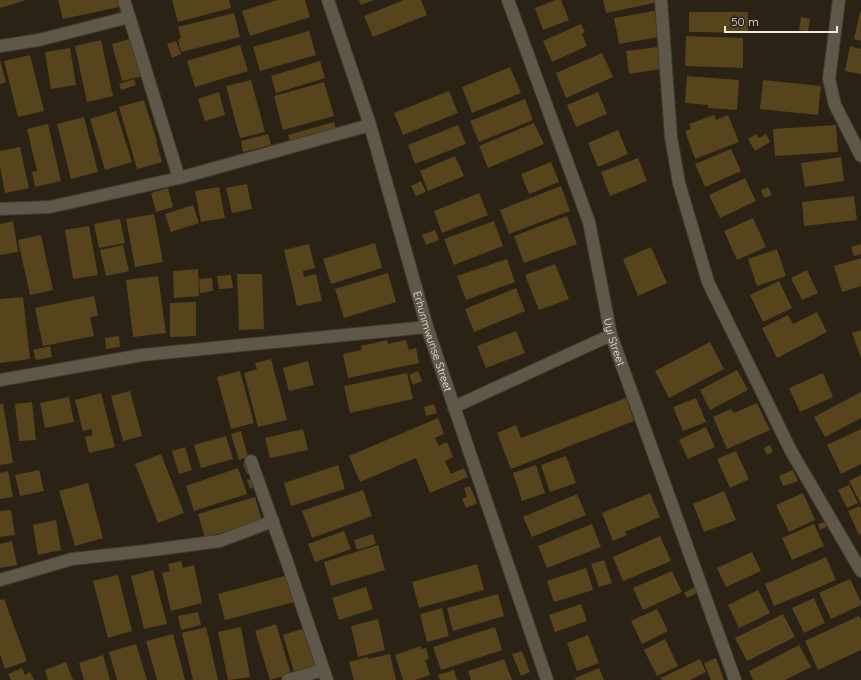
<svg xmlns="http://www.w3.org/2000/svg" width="861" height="680" viewBox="0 0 861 680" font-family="Quicksand,sans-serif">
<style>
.building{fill:#57441d}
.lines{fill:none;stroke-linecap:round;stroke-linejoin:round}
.minor-casing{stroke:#413c33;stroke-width:14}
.minor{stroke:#5f5849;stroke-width:12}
.labels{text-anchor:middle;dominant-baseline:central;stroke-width:3;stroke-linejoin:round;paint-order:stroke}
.street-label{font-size:11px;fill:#ede8e0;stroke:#292215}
</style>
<rect width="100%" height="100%" fill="#292215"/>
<path class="building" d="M0 0H26L0 8Z
M58 0H117L119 7 63 19Z
M172 0H229L231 8 178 22Z
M277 0H305L310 17 250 36 242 11Z
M359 0H374L361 5Z
M404 0H421L427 15 373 37 364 16Z
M555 0H561L569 20 543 30 535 8Z
M603 0H658L659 2 606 13Z
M655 11 659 37 619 44 614 18Z
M689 12H748V33L689 32Z
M860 12 861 13V41L854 39Z
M234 13 240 37 181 52 178 40 181 38 178 27Z
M801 17 810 19 808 32 799 30Z
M581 24 585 32 582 34 587 46 552 62 543 41Z
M309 31 316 55 260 71 253 47Z
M686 36 743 38V68L685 66Z
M133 38 143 76 122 81 112 44Z
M101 40 113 96 87 102 75 46Z
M176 41 181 54 172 58 167 44Z
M240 45 248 71 195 87 187 61Z
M850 46 861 49V74L845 71Z
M658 47 661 69 629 74 626 51Z
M70 48 76 85 51 89 45 52Z
M602 53 613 77 566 98 556 73Z
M30 55 44 111 18 117 4 61Z
M0 60 6 82 0 84Z
M320 61 325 78 276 93 271 76Z
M510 67 521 93 472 113 462 87Z
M687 76 739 80 737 110 708 108V105L685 103Z
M134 79 136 85 121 90 119 84Z
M251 80 265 132 240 138 226 86Z
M763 80 821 86 818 115 760 109Z
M324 82 334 116 283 130 274 96Z
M449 91 458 113 403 135 394 113Z
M219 92 225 115 205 121 198 99Z
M598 92 607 114 576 127 567 105Z
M525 99 533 120 479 142 470 121Z
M144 100 157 141H156L162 162 137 169 119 107Z
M116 111 132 162 105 170 90 119Z
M714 115 716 120 728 115 739 142 695 159 685 131 691 129 689 124Z
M84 117 98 172 71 179 57 124Z
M334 122 336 130 290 143 288 135Z
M534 123 544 144 488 168 479 146Z
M48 124 61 181 35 187 32 172 37 171 27 129Z
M458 125 466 144 415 164 408 145Z
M836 125 838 152 775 156 773 129Z
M618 130 628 154 598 167 588 143Z
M268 134 271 145 243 152 241 141Z
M756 134 759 138 766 134 770 142 755 151 748 139Z
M20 147 29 188 5 193 0 167V151Z
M731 149 741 171 705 187 695 164Z
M455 156 464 176 428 191 420 171Z
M841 157 844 181 805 187 801 163Z
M638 158 647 181 610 196 601 172Z
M551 162 559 182 529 194 521 174Z
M745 178 756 201 720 218 709 195Z
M421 181 426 192 416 196 411 186Z
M247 184 252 209 232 213 226 188Z
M561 186 570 211 509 234 500 210Z
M219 187 225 218 201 222 195 191Z
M768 187 772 195 764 198 761 190Z
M168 188 173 207 156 212 151 193Z
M479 193 488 215 442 233 434 211Z
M854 196 857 220 804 226 802 202Z
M193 205 199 223 171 232 165 214Z
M154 214 163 262 135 267 126 219Z
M567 216 577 244 524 263 514 236Z
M753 218 766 247 737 260 724 231Z
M120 219 125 243 99 248 94 224Z
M13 221 18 252 0 255V224Z
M494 221 503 246 454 265 444 239Z
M89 226 98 275 73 279 65 230Z
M435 230 439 240 426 245 422 235Z
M41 235 53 290 30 295 18 240Z
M375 243 382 268 331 284 323 259Z
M309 244 315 268 303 271 304 277 316 274 322 301 297 306 284 250Z
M861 244V254L854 256 851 247Z
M123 245 129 271 106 276 100 250Z
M651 247 667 283 638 296 623 259Z
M777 249 786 276 757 286 748 259Z
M861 258V286L842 292 834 266Z
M507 259 515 282 466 300 457 276Z
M555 264 569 299 539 310 525 275Z
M198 269 199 296 174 298 173 271Z
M807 270 818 293 802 300 791 278Z
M388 273 396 302 344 318 335 289Z
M237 274H262L264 329 239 330Z
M231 275 233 288 219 289 217 276Z
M158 276 166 333 133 337 126 280Z
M212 278 213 291 200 293 199 279Z
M779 281 792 308 763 322 750 295Z
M516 288 525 311 474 332 465 309Z
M94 296 98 316 90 317 94 336 43 346 35 308Z
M23 297 30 359 0 363V299Z
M196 302V336L170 337V303Z
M817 312 827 332 777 358 762 328 788 315 793 324Z
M861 330V358L852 333Z
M516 331 525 353 486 368 477 346Z
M119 336 120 347 106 349 105 338Z
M387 340 388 344 406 340 409 350 416 348 419 363 348 378 343 354 362 350 361 346Z
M710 342 724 369 669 398 655 371Z
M50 346 52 357 36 360 33 350Z
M271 359 287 420 258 427 244 373 257 369 255 363Z
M308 361 314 385 289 391 283 368Z
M737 370 748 390 710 410 700 390Z
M240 371 254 423 231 429 217 377Z
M418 371 422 381 413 385 409 375Z
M407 373 413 399 350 413 344 386Z
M823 373 833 397 800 412 789 388Z
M130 391 142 436 123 441 111 396Z
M861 392V418L825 437 814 417Z
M101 393 115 447 89 453 85 437 93 435 91 429 83 431 75 400Z
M69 397 74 422 45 428 40 403Z
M626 398 634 421 511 469 497 433 516 425 521 438Z
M696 398 706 422 683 431 673 407Z
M32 402 36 440 19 441 15 404Z
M757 403 770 430 727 449 713 417 731 409 734 413Z
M0 404H3L13 463 0 465Z
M434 404 437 413 426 416 424 407Z
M438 418 444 434 435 438 439 446 447 442 453 457 445 461 451 474 464 468 468 477 430 493 416 458 360 482 349 456Z
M706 427 715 447 688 459 679 440Z
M303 429 308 450 270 458 265 438Z
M861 429V464L841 474 827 445Z
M241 431 248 457 239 460 231 434Z
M226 436 233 459 201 468 194 445Z
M770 445 773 452 767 455 764 448Z
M185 447 192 470 179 474 172 451Z
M736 451 749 479 730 488 717 459Z
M161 454 184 513 158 523 135 464Z
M566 456 576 483 550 492 541 465Z
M249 462 253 472 247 474 243 464Z
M338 465 345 489 291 506 284 483Z
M536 465 545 493 522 501 513 473Z
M238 468 247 494 194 511 186 486Z
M39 470 44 491 20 496 15 475Z
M793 470 798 481 783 486 779 476Z
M8 471 13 497 0 499V473Z
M861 475V504L849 481Z
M255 477 258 485 250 489 247 480Z
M88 483 103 538 75 546 59 491Z
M849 485 858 503 847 508 838 490Z
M470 486 477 503 466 508 462 499 467 497 464 488Z
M363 490 372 516 312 538 302 511Z
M724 491 736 520 704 532 693 504Z
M650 493 660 517 625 532 627 535 613 541 602 513Z
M803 493 815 520 789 532 776 505Z
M577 494 586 515 532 537 523 517Z
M255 497 262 521 205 538 198 514Z
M860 506 861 509V534L859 535 848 511Z
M11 510 15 535 0 537V511Z
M56 520 61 550 38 555 33 525Z
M826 521 828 526 820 530 818 524Z
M592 524 601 547 547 568 538 546Z
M814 524 824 546 792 560 782 538Z
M344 531 351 549 315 562 308 544Z
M373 534 376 544 357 550 354 540Z
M660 536 671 561 623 581 613 557Z
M12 541 17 565 0 568V544Z
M378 545 385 570 331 586 324 562Z
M752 552 761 571 726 587 717 568Z
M826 557 836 580 774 606 765 584Z
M604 560 612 583 599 587 591 564Z
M181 561 183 568 194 565 202 603 171 611 162 573 170 571 168 564Z
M477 564 484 590 419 608 412 582Z
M586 568 593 590 554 602 547 581Z
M153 570 167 624 144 629 131 576Z
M672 571 682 592 643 610 633 588Z
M118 575 132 631 108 638 93 581Z
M288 575 294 602 225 620 218 594Z
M850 579 861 602V605L831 619 819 593Z
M697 586 699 592 687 598 684 593Z
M366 587 373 609 339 620 332 598Z
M758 590 770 613 739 628 728 605Z
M498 594 504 616 453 631 447 608Z
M814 598 825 623 804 633 792 608Z
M4 599 27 661 5 669 0 654V600Z
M581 604 587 621 555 632 549 615Z
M442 608 449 636 427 642 420 614Z
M657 609 668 631 642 644 631 621Z
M198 612 201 625 181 630 178 616Z
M783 614 795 637 747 661 735 638Z
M859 616 861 619V650L818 670 805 641Z
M378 619 385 650 358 657 351 626Z
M276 624 291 674 270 680 255 631Z
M206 627 218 680H193L182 633Z
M241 627 250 677 228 680 218 632Z
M495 627 502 650 441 670 433 647Z
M305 628 317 665 294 672 283 635Z
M173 634 185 680H157L146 641Z
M588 635 599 663 577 671 567 643Z
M665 639 678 666 657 676 644 650Z
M136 644 147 680H117L109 652Z
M799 645 811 667 785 680H753L749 671Z
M421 646V649L426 648 429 659 425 660 430 675 415 680H403L395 655Z
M522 651 530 672 521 676 512 654Z
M390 654 396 680H354L349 662 368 657V659Z
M103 655 110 680H84L79 663Z
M716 658 724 680H711L704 663Z
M504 659 512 680H471L468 671Z
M700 659 706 672 690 680H662L661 678Z
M66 662 73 680H48L45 670Z
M22 668 25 675 30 672 34 680H11L8 674Z
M599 668 604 680H576L575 678Z
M454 670 457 680H440L438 675Z"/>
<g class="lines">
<defs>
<g id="minor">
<path d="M124 0 179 178"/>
<path id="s1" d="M328 0 370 125 427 327 547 680"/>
<path id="s2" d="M508 0 589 222 611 335 735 680"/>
<path d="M661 0 671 137 679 183 708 282 791 451 861 571"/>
<path d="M839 0 829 79 835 105 861 156"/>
<path d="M0 46 39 40 129 17"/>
<path d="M0 209 50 207 179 178 370 125"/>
<path d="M0 380 142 355 427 327"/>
<path d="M454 407 611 335"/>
<path d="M251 461 286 559 327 680"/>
<path d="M0 580 72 559 145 551 220 541 273 521"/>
<path d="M288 680 323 670"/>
</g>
</defs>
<use href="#minor" class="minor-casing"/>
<use href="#minor" class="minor"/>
</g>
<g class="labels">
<g class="street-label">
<text stroke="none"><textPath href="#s1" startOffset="357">Erhunmwunse Street</textPath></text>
<text stroke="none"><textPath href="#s2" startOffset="359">Uyi Street</textPath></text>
</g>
</g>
<path d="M725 26v6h112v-6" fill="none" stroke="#ede8e0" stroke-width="2"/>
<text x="731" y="26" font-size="12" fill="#ede8e0" stroke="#292215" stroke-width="3" paint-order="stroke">50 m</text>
</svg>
